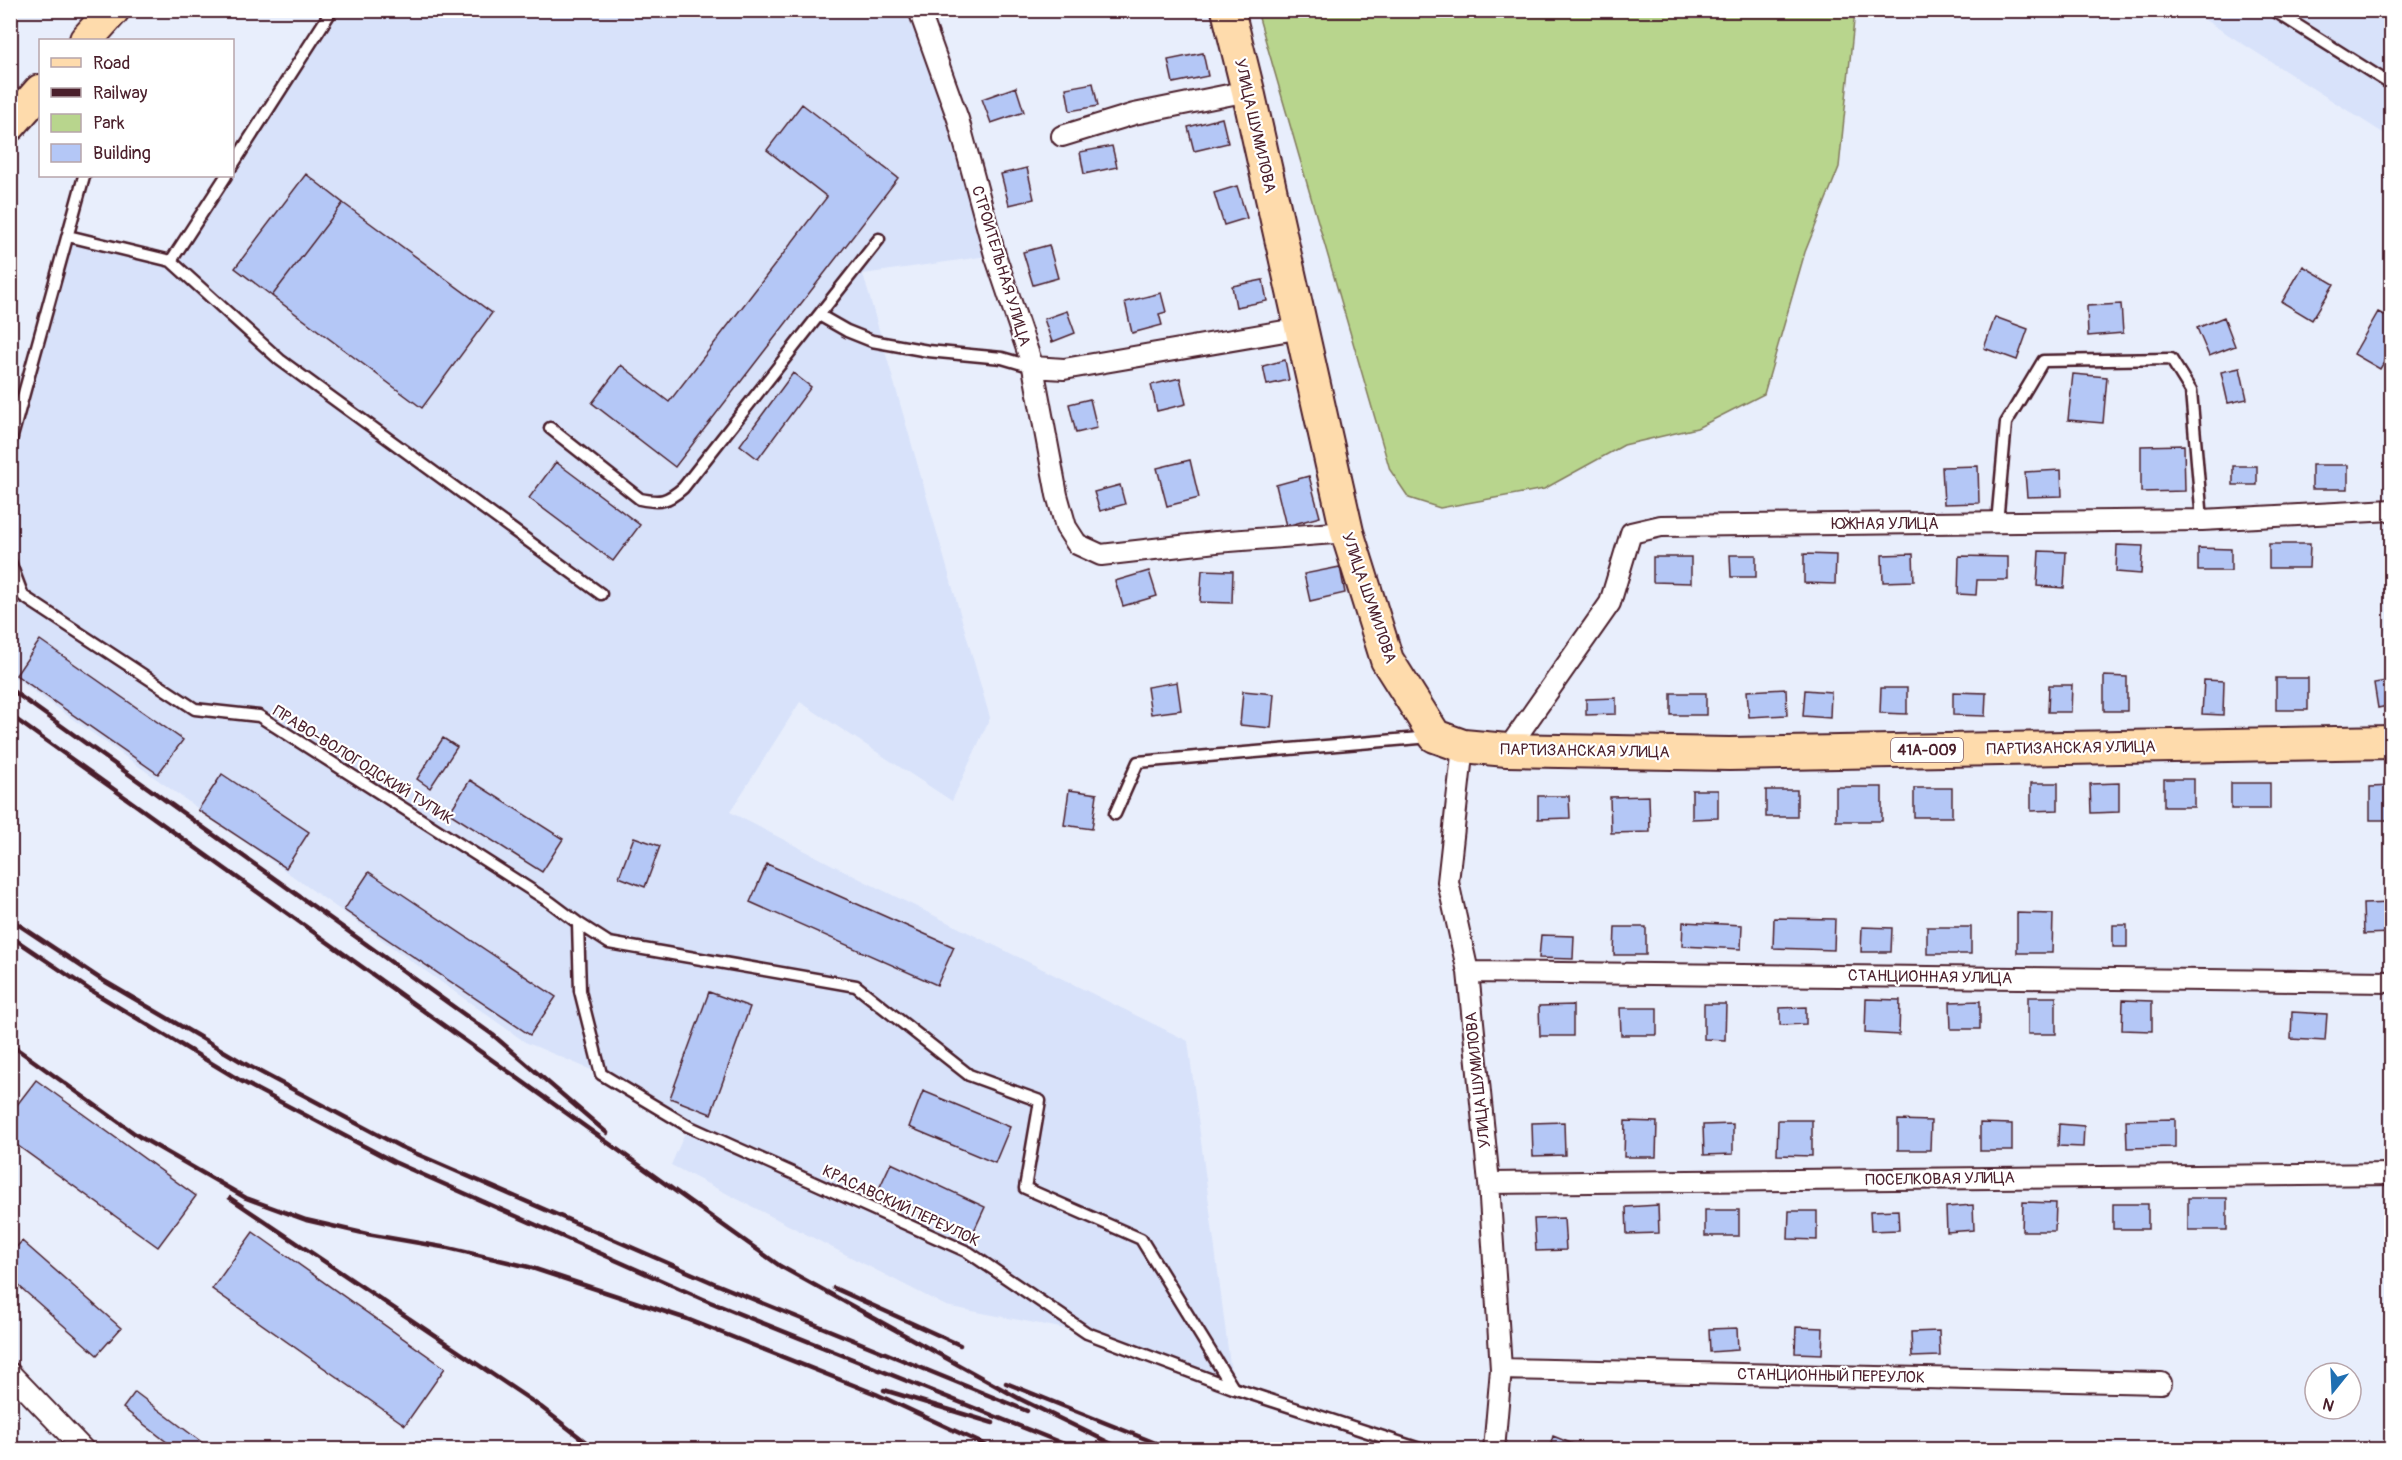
<svg xmlns="http://www.w3.org/2000/svg" width="2402" height="1460" viewBox="0 0 2402 1460" font-family="Pangolin,sans-serif">
<style>
.built{fill:#d8e2fa}
.green{fill:#b8d58d;stroke:#817a5c;stroke-width:1.5}
.building{fill:#b4c7f6;stroke:#4a1f2b;stroke-width:1.5}
.lines{fill:none;stroke-linecap:round;stroke-linejoin:round}
.service-casing{stroke:#4a1f2b;stroke-width:15}
.minor-casing{stroke:#4a1f2b;stroke-width:24}
.primary-casing{stroke:#4a1f2b;stroke-width:36}
.service{stroke:#fff;stroke-width:10}
.minor{stroke:#fff;stroke-width:20}
.primary{stroke:#fedbac;stroke-width:32}
.rail{stroke:#4a1f2b;stroke-width:4.5}
.labels{text-anchor:middle;dominant-baseline:central;stroke-width:4.5;stroke-linejoin:round;paint-order:stroke}
.shield{fill:#fff;stroke:#80626b;stroke-width:1.5}
.shield-label{font-size:15px;font-weight:bold;fill:#4a1f2b}
.street-label{font-size:16px;fill:#4a1f2b;stroke:#fff}
</style>
<rect width="100%" height="100%" fill="#e8eefc"/>
<filter id="ink" filterUnits="userSpaceOnUse"><feTurbulence type="fractalNoise" baseFrequency=".0167" numOctaves="2"/><feDisplacementMap in="SourceGraphic" scale="12" xChannelSelector="R" yChannelSelector="G"/><feConvolveMatrix kernelMatrix="1 2 1 2 8 2 1 2 1" color-interpolation-filters="sRGB"/></filter>
<g filter="url(#ink)">
<path class="built" d="M332 11H919L995 255 863 274 990 718 952 801 800 702 730 812 860 879 1188 1041 1233 1388 1087 1333 946 1306 671 1165 688 1126 601 1074 525 1042 11 675V445L68 236 171 260 226 176H232L233 166Z
M2191 11H2391V138Z"/>
<path class="green" d="M1257 11H1855L1839 167 1805 252 1764 394 1697 428 1624 445 1544 489 1440 508 1409 498 1390 470Z"/>
<path class="building" d="M1203 53 1208 76 1173 83 1168 60Z
M1093 83 1098 106 1070 111 1066 88Z
M1016 87 1024 112 991 123 982 99Z
M802 104 898 178 675 467 592 403 621 365 669 402 827 197 767 150Z
M1222 118 1228 143 1194 151 1188 127Z
M1112 146 1117 167 1084 174 1080 152Z
M1027 168 1034 199 1009 205 1001 174Z
M306 174 343 203 272 296 235 268Z
M1237 186 1247 218 1224 225 1214 193Z
M343 203 492 313 422 408 272 296Z
M1049 245 1058 278 1033 285 1023 252Z
M2303 266 2334 284 2312 320 2282 302Z
M1263 280 1267 301 1236 307 1232 286Z
M1161 293 1166 312 1159 314 1162 325 1132 333 1125 302Z
M2121 304 2123 333 2088 336 2087 306Z
M1067 311 1075 333 1052 342 1044 319Z
M2378 312 2392 319V349L2380 369 2354 354Z
M1995 317 2028 329 2017 360 1984 348Z
M2224 317 2235 346 2209 356 2197 328Z
M1285 360 1289 380 1267 385 1263 366Z
M2240 368 2247 399 2228 403 2221 372Z
M793 373 811 387 758 459 740 445Z
M2073 374 2107 377 2103 423 2068 420Z
M1180 378 1186 404 1157 411 1151 385Z
M1090 399 1097 428 1076 433 1069 404Z
M2184 445 2185 491 2141 492V446Z
M1190 460 1199 498 1167 506 1157 468Z
M556 462 640 525 613 561 529 498Z
M2312 465H2348V489H2312Z
M1978 466 1979 503 1944 504 1942 467Z
M2233 466H2257V485H2233Z
M2061 470 2062 496 2027 497 2025 472Z
M1309 476 1320 517 1286 526 1276 485Z
M1120 485 1125 504 1100 511 1094 492Z
M2269 544H2310L2309 568H2269Z
M2117 545 2143 546 2141 574 2116 572Z
M2198 548 2231 549V571H2198Z
M2039 551 2066 552 2064 588 2037 586Z
M1804 554 1836 555 1835 584 1804 583Z
M1913 554 1914 581 1883 582 1882 555Z
M1730 555H1756V577H1731Z
M1959 556 2008 557V580H1977L1976 595 1958 594Z
M1653 557H1691V583L1653 582Z
M1340 567 1345 593 1310 601 1304 574Z
M1202 570 1233 571 1232 603 1200 602Z
M1149 571 1157 596 1123 606 1115 581Z
M40 640 183 740 158 774 16 675Z
M2104 676 2127 677V711H2104Z
M2276 678H2308V710H2276Z
M2204 680 2224 681 2223 715 2202 714Z
M2392 680V705L2378 708 2374 683Z
M1177 682 1181 710 1151 714 1147 687Z
M2049 685H2072L2071 712H2048Z
M1881 688H1907V714L1880 713Z
M1786 689 1787 715 1749 717 1747 691Z
M1805 690 1831 692 1830 718 1803 716Z
M1243 691 1274 694 1271 728 1240 725Z
M1953 692 1986 693 1985 716 1953 715Z
M1671 693H1706V715H1671Z
M1616 698V714L1586 715V699Z
M443 738 457 747 430 788 417 779Z
M222 774 309 832 286 868 198 810Z
M2164 779H2194V807H2164Z
M470 780 563 839 542 872 449 813Z
M2031 783H2058V810L2031 811Z
M2119 783V812L2091 813 2090 784Z
M2231 783H2270V809H2231Z
M2392 786V820H2370V787Z
M1836 787H1882V821H1836Z
M1914 788H1952V817H1914Z
M1069 790 1097 794 1092 829 1064 825Z
M1692 790H1718V818L1692 819Z
M1766 790H1797V817H1766Z
M1538 796H1569L1570 818 1538 819Z
M1649 796 1650 832 1611 833 1610 797Z
M634 837 660 846 645 887 619 877Z
M767 864 954 947 937 985 750 902Z
M369 872 556 997 530 1035 344 910Z
M2392 903V933L2364 934 2363 904Z
M2017 913 2053 914 2052 953H2017Z
M1774 918 1835 919 1834 950 1773 948Z
M1683 922 1742 925 1741 949 1682 946Z
M2113 925H2127V947H2113Z
M1615 927H1646V955H1614Z
M1862 927 1892 928 1891 952H1861Z
M1927 927H1971V954H1927Z
M1541 935 1574 936 1573 959 1539 958Z
M709 992 750 1007 711 1114 670 1098Z
M2028 997H2056V1034H2028Z
M1866 999 1900 1000 1899 1035 1865 1033Z
M2123 1000 2152 1001V1031L2122 1030Z
M1980 1001V1029H1951L1950 1002Z
M1704 1004H1726L1725 1040 1704 1039Z
M1573 1005V1036H1540L1539 1006Z
M1806 1007V1024L1780 1025V1008Z
M1620 1008H1657V1035H1621Z
M2292 1012 2327 1014 2325 1041 2291 1039Z
M36 1080 196 1196 158 1247 10 1140V1114Z
M923 1091 1010 1127 995 1163 909 1127Z
M2175 1119V1147L2127 1148 2126 1120Z
M1778 1120H1812V1156L1777 1155Z
M1898 1120 1931 1121 1930 1150H1898Z
M1625 1121 1657 1122 1656 1157H1624Z
M1564 1122 1565 1155 1533 1156 1532 1123Z
M1980 1123 2012 1124V1151H1980Z
M1733 1124V1154L1704 1155 1703 1125Z
M2059 1124 2084 1126 2083 1147 2058 1146Z
M891 1163 985 1207 972 1235 878 1191Z
M2188 1198H2227V1230H2188Z
M2023 1202 2056 1203 2055 1231H2022Z
M2113 1204H2148V1229H2113Z
M1658 1205 1659 1233 1627 1234 1626 1207Z
M1973 1205 1974 1230 1947 1232 1946 1207Z
M1705 1210H1739V1236H1705Z
M1898 1210 1899 1230 1871 1231 1870 1211Z
M1789 1211H1817V1240L1788 1239Z
M1564 1218 1566 1250 1536 1251 1534 1219Z
M253 1232 445 1368 405 1425 212 1289Z
M22 1241 121 1328 97 1355 10 1278V1254Z
M1796 1327 1823 1328 1822 1354 1795 1353Z
M1737 1328 1738 1350 1710 1352 1709 1329Z
M1939 1331 1940 1356 1912 1357 1911 1332Z
M135 1392 212 1450H177L123 1408Z
M1553 1436 1588 1450H1549Z"/>
<g class="lines">
<defs>
<path id="service" d="M2273 10 2392 85
M232 166 332 10
M68 236 171 261 280 360 601 594
M171 261 226 176
M819 315 879 239
M550 428 640 499C660 503 667 502 683 488L819 315 847 331 872 341 928 351 1002 358 1033 367
M10 444 84 176
M1997 523 2006 423 2043 361 2171 359 2191 391 2202 520
M10 562 23 596 195 709 259 716 550 902 578 923 580 991 601 1074 688 1126 968 1252 1087 1333 1233 1388 1423 1450
M1115 814 1138 762 1431 737
M578 923 609 943 856 986 969 1075 1040 1101 1025 1188 1141 1239 1233 1388"/>
<path id="minor" d="M919 10 958 119 995 255 1033 367 1057 495 1066 527 1077 544 1101 555 1216 542 1347 532
M1062 136 1134 114 1248 91
M1033 367 1064 369 1302 328
M1463 746 1448 882 1468 972 1489 1183 1501 1369 1494 1450
M1507 750 1610 603 1631 533 1661 526 2202 520 2392 510
M1468 972 2392 982
M1489 1183 2392 1174
M1501 1369 2161 1383
M10 1373 84 1450"/>
<path id="primary" d="M1228 10 1248 91 1347 532 1387 660 1435 736 1463 746 1507 750 1729 754 2392 742
M86 40 113 10
M10 125 40 91"/>
</defs>
<use href="#service" class="service-casing"/>
<use href="#minor" class="minor-casing"/>
<use href="#primary" class="primary-casing"/>
<use href="#service" class="service"/>
<use href="#minor" class="minor"/>
<use href="#primary" class="primary"/>
<path class="rail" d="M10 689 493 1035 607 1133
M10 715 780 1266 1020 1399 1124 1450
M10 919 99 978 249 1066 401 1147 716 1284 1027 1411
M10 936 90 990 241 1081 394 1162 710 1302 1079 1450
M10 1044 141 1138
M135 1134 246 1198 306 1220 367 1234 448 1248 529 1267 687 1319 876 1394 996 1450
M230 1198 541 1407 596 1450
M834 1288 960 1345
M1006 1383 1173 1450
M884 1390 993 1423"/>
</g>
</g>
<g class="labels">
<rect class="shield" x="1891" y="738" width="72" height="24" rx="4.5"/>
<g class="shield-label">
<text x="1927" y="750">41А-009</text>
</g>
<g class="street-label">
<text transform="translate(1255 126) rotate(77)">УЛИЦА ШУМИЛОВА</text>
<text transform="translate(1001 266) rotate(73)">СТРОИТЕЛЬНАЯ УЛИЦА</text>
<text x="1885" y="524">ЮЖНАЯ УЛИЦА</text>
<text transform="translate(1369 598) rotate(71)">УЛИЦА ШУМИЛОВА</text>
<text transform="translate(2071 748) rotate(-1)">ПАРТИЗАНСКАЯ УЛИЦА</text>
<text transform="translate(1585 751) rotate(1)">ПАРТИЗАНСКАЯ УЛИЦА</text>
<text transform="translate(363 765) rotate(32)">ПРАВО-ВОЛОГОДСКИЙ ТУПИК</text>
<text transform="translate(1930 977) rotate(1)">СТАНЦИОННАЯ УЛИЦА</text>
<text transform="translate(1478 1080) rotate(-96)">УЛИЦА ШУМИЛОВА</text>
<text transform="translate(1940 1179) rotate(-1)">ПОСЕЛКОВАЯ УЛИЦА</text>
<text transform="translate(901 1206) rotate(25)">КРАСАВСКИЙ ПЕРЕУЛОК</text>
<text transform="translate(1831 1376) rotate(1)">СТАНЦИОННЫЙ ПЕРЕУЛОК</text>
</g>
</g>
<rect width="2402" height="1460" fill="none" stroke="#fff" stroke-width="36"/>
<rect x="18" y="18" width="2366" height="1424" fill="none" stroke="#4a1f2b" stroke-width="2" filter="url(#ink)"/>
<rect x="39" y="39" width="195" height="138" fill="#ffffff" stroke="#b7a5aa" stroke-width="1.5"/>
<rect x="51" y="58" width="30" height="9" fill="#fedbac" stroke="#b7a5aa" stroke-width="1.5"/>
<text x="93" y="69" font-size="18" fill="#4a1f2b">Road</text>
<rect x="51" y="88" width="30" height="9" fill="#4a1f2b" stroke="#b7a5aa" stroke-width="1.5"/>
<text x="93" y="99" font-size="18" fill="#4a1f2b">Railway</text>
<rect x="51" y="114" width="30" height="18" fill="#b8d58d" stroke="#b7a5aa" stroke-width="1.5"/>
<text x="93" y="129" font-size="18" fill="#4a1f2b">Park</text>
<rect x="51" y="144" width="30" height="18" fill="#b4c7f6" stroke="#b7a5aa" stroke-width="1.5"/>
<text x="93" y="159" font-size="18" fill="#4a1f2b">Building</text>
<g transform="translate(2333 1391) rotate(198)"><circle r="28" fill="#ffffff" stroke="#b7a5aa" stroke-width="1.5"/>
<path d="M0-4.5L10 22L0 15L-10 22Z" fill="#1f6fb2"/>
<text y="-9" font-size="16" font-weight="bold" text-anchor="middle" fill="#4a1f2b">N</text>
</g>
</svg>
